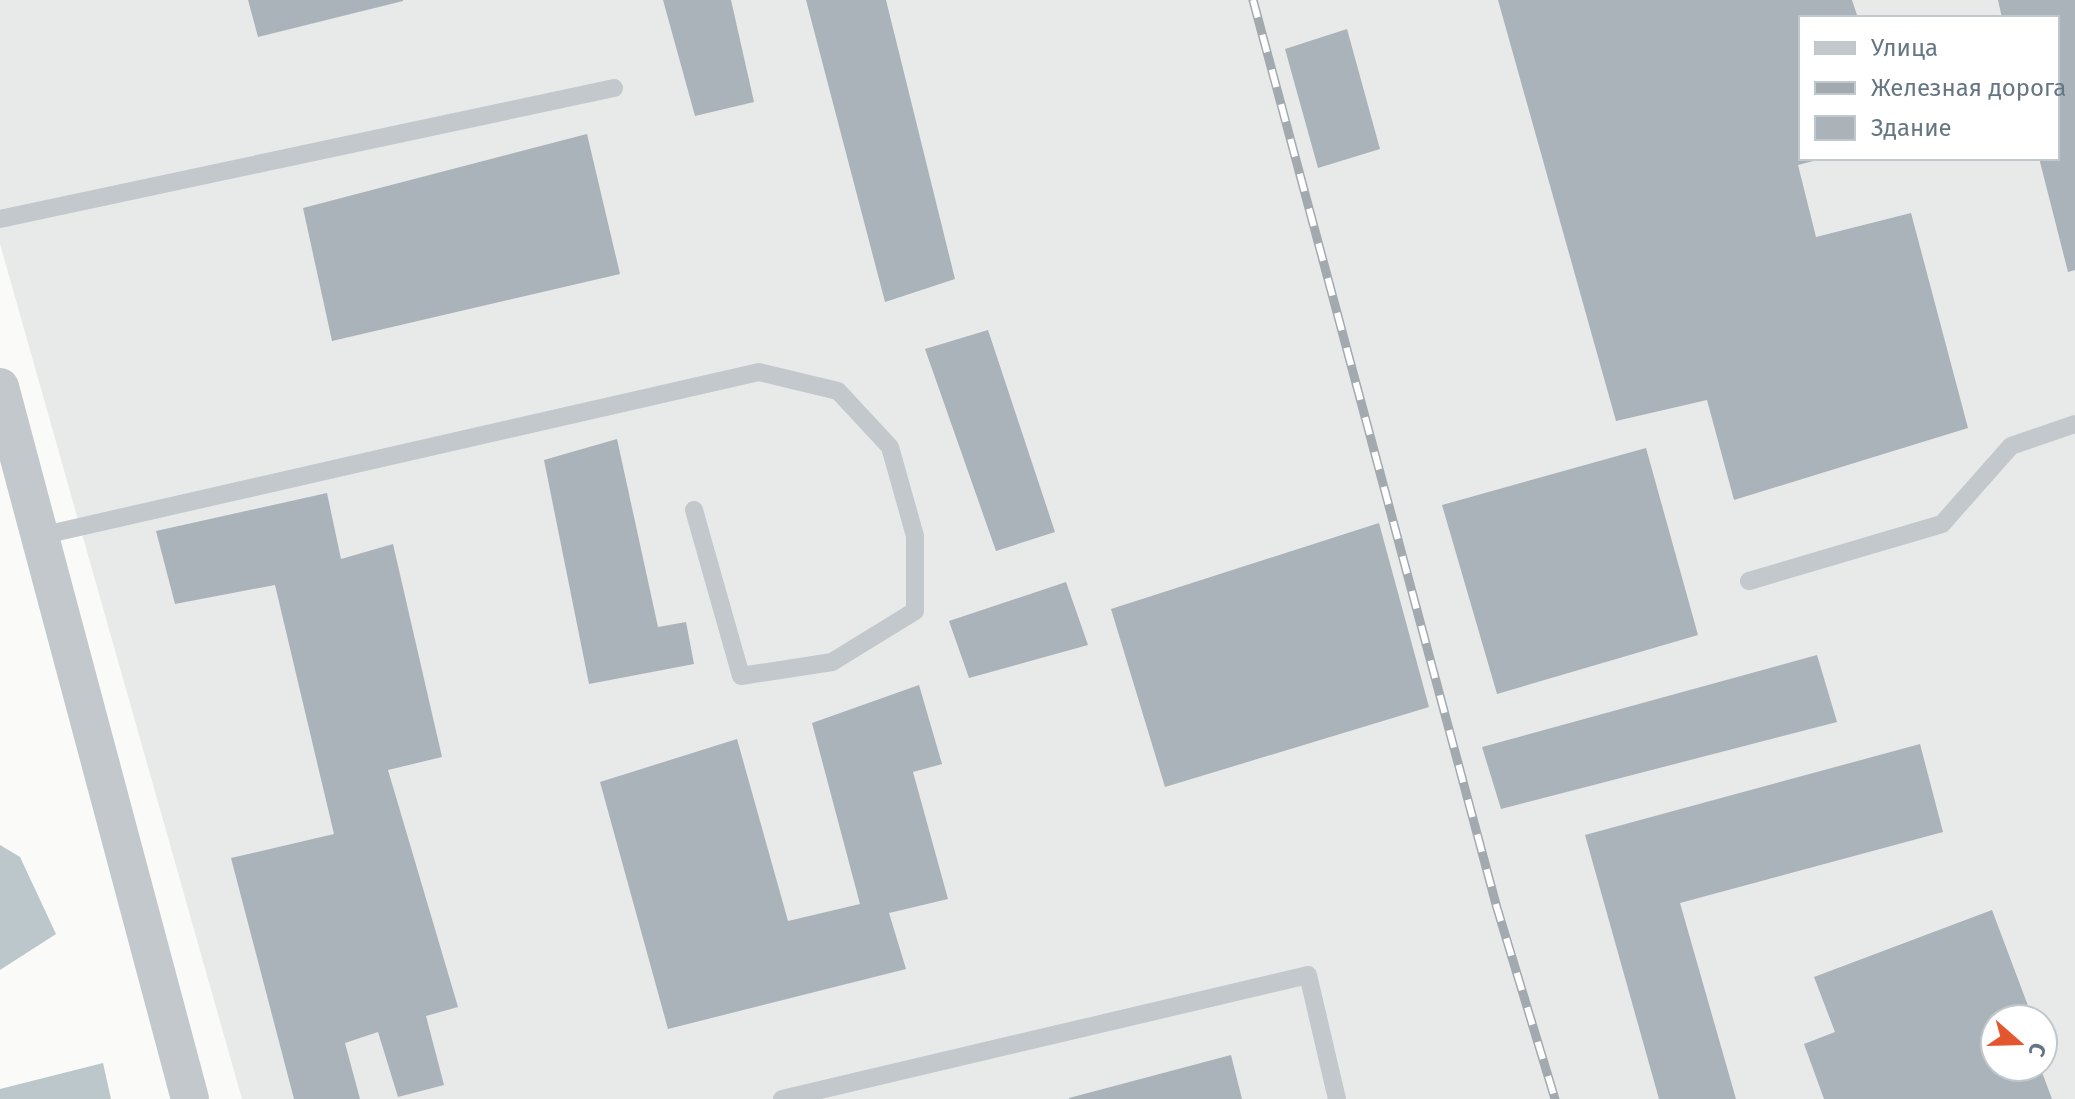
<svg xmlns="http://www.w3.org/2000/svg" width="2075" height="1099" viewBox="0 0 2075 1099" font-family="'Fira Sans',sans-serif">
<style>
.built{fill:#e8e9e9;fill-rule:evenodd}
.water{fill:#bbc7cb}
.building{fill:#aab3b9}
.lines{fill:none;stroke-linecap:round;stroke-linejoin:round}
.lane{stroke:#c3c8cc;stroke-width:18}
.street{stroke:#c3c8cc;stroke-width:38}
.rail-casing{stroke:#a2aab0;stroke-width:9}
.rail{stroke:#fff;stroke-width:6;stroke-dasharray:18;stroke-linecap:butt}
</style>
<rect width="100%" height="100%" fill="#fafaf8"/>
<path class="built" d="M0 0H2075V1099H242L0 244ZM1801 18H2057V158H1801ZM1995 1019H2043V1067H1995Z"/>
<path class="water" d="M0 845 20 857 56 934 0 970Z
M103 1063 111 1099H0V1089Z"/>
<path class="building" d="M248 0H403V1L258 37Z
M663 0H731L754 102 695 116Z
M806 0H886L955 279 885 302Z
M1498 0H1852L1858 18H1801V158L1821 159 1798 165 1816 237 1911 213 1968 428 1734 500 1707 400 1616 421Z
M1998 0H2075V270L2068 272 2039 158H2057V18H2002Z
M1347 29 1380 149 1318 168 1285 49Z
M587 134 620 274 332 341 303 208Z
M988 330 1055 532 996 551 925 349Z
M617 439 658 627 686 622 694 664 589 684 544 460Z
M1646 448 1698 635 1497 694 1442 505Z
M327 493 341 559 393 544 442 757 388 770 458 1007 426 1016 444 1085 398 1097 378 1032 345 1043 360 1099H294L231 858 334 834 275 585 175 604 156 531Z
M1379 523 1429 707 1165 787 1111 609Z
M1066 582 1088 645 969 678 949 621Z
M1817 655 1837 722 1501 809 1482 747Z
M919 685 942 764 913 772 948 899 889 913 906 969 668 1029 600 782 737 739 788 921 860 904 812 723Z
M1920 744 1943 832 1680 903 1736 1099H1659L1585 835Z
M1992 910 2033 1019H1995V1067H2040L2052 1099H1824L1804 1044 1835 1032 1814 977Z
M1231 1055 1242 1099H1069V1098Z"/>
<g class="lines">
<path class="lane" d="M0 219 614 88
M40 536 759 372 838 391 890 447 915 536V611L832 662 741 676 694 510
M1749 581 1942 524 2011 446 2075 424
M782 1099 1308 975 1337 1099"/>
<path class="street" d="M0 387 190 1099"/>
<defs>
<path id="rail" d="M1253 0 1497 908 1555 1099"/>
</defs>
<use href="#rail" class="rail-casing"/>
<use href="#rail" class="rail"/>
</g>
<rect x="1799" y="16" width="260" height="144" fill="#ffffff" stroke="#c1c8cd" stroke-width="2"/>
<rect x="1815" y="42" width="40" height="12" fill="#c3c8cc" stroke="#c1c8cd" stroke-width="2"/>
<text x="1871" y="56" font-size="24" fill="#657683">Улица</text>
<rect x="1815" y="82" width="40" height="12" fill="#a2aab0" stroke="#c1c8cd" stroke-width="2"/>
<text x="1871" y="96" font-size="24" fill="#657683">Железная дорога</text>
<rect x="1815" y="116" width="40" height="24" fill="#aab3b9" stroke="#c1c8cd" stroke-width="2"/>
<text x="1871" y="136" font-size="24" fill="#657683">Здание</text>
<g transform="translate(2019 1043) rotate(110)"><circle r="38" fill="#ffffff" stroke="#c1c8cd" stroke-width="2"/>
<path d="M0-6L14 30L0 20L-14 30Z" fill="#e4572e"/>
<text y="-12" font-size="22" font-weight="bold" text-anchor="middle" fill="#657683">С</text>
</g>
</svg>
